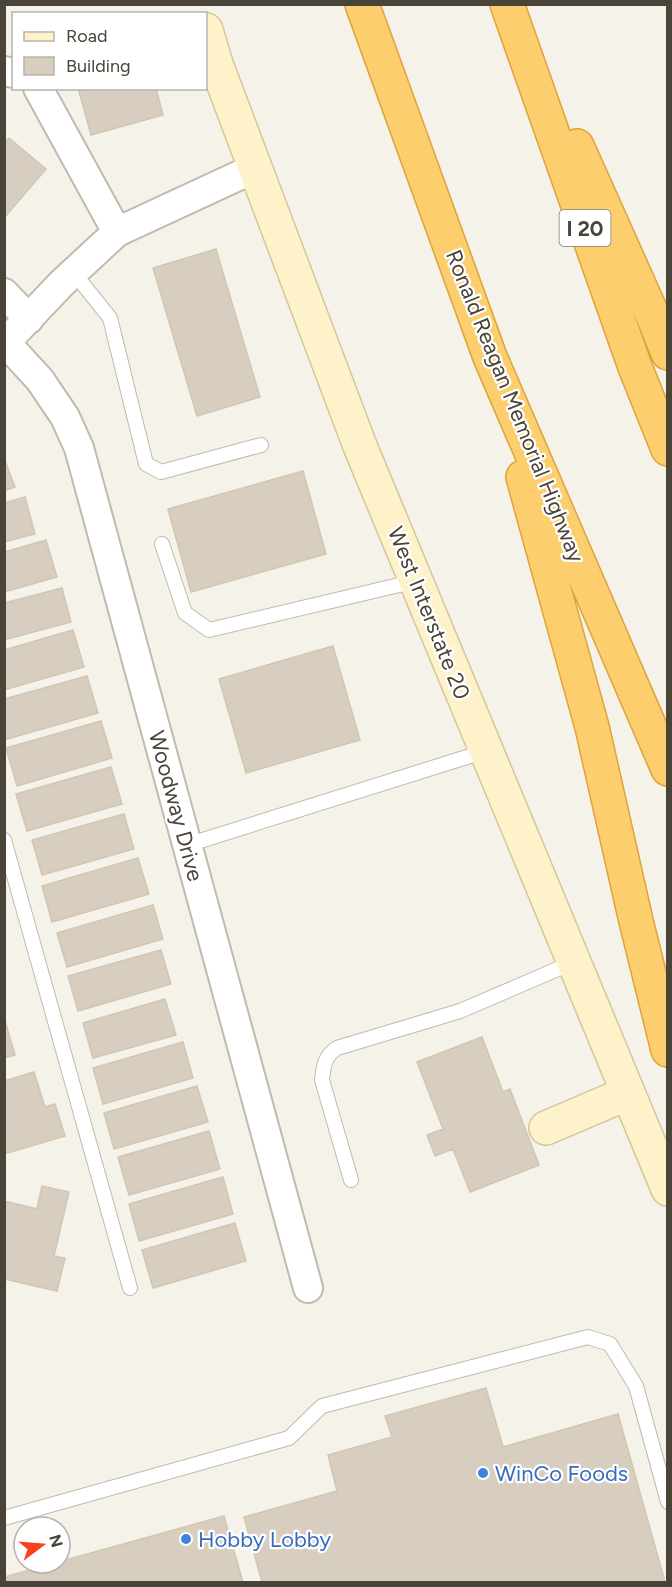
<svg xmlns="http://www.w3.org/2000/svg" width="672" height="1587" viewBox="0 0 672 1587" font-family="Figtree,sans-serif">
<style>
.building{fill:#d7cec0;stroke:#d2c6b3;stroke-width:1.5}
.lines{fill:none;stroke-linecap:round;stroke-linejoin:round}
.lane-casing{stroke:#c1baad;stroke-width:16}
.street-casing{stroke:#c1baad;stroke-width:32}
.secondary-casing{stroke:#d5c69a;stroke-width:36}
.highway-casing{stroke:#dea33c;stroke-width:36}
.lane{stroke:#fff;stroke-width:14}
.street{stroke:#fff;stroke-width:28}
.secondary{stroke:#fef2cb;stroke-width:33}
.highway{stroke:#fdce6d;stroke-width:33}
.shop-dot{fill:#3f7fe0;stroke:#fff;stroke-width:2}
.labels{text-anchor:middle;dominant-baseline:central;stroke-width:4.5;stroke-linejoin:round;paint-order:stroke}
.shield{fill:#fff;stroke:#807b74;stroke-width:1.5}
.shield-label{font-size:21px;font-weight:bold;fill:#494338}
.street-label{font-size:22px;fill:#494338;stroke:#fff}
.shop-label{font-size:22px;fill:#366cbe;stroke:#fff;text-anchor:start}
</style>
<rect width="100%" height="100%" fill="#f5f2ea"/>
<path class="building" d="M78 88H156L163 115 91 135Z
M9 138 46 169 4 218V143Z
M216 249 260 397 197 416 153 268Z
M4 458 15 487 4 491Z
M303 471 326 554 191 592 168 509Z
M25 497 35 534 4 542V503Z
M46 540 57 577 4 592V552Z
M62 588 71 622 4 640V603Z
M73 630 84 667 4 690V650Z
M333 646 360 740 246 773 219 679Z
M87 676 98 713 4 740V699Z
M101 721 112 758 17 786 6 748Z
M111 767 122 804 27 831 16 794Z
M124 814 134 849 42 875 32 840Z
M138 858 149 894 52 922 42 886Z
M153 905 163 939 67 967 57 933Z
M161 950 171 984 78 1011 68 976Z
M165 999 176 1035 93 1058 83 1023Z
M4 1017 15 1055 4 1058Z
M482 1037 503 1092 510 1089 539 1165 470 1192 453 1149 435 1156 427 1135 443 1129 417 1062Z
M183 1042 193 1078 103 1104 93 1068Z
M34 1072 45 1107 55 1104 65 1136 4 1154V1081Z
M197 1086 208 1122 114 1149 104 1113Z
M209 1131 220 1169 129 1195 118 1157Z
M223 1177 233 1214 139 1241 129 1204Z
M42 1186 69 1192 54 1256 65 1258 57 1291 4 1279V1244L6 1236 4 1235V1201L37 1209Z
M235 1223 246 1261 153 1288 142 1250Z
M486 1388 503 1447 618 1414 665 1582H262L244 1517 337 1491 328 1455 392 1437 385 1416Z
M224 1516 243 1582H4V1577Z"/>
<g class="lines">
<defs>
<path id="lane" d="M74 273 110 318 146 464 161 472 261 445
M162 544 185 613 209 630 416 581
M4 840 130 1288
M187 845 486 751
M351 1180 322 1080C324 1065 324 1057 337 1048L460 1011 574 962
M4 1518 289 1438 322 1406 588 1337 610 1344 636 1386 668 1502"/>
<path id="street" d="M4 71 14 73
M38 88 117 232
M4 293 29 319
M6 343 40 380 65 417 79 448 308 1288
M4 344 62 283 117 232 255 168"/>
<path id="secondary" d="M206 30 216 64 360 446 668 1189
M546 1128 628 1093"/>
<path id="highway" d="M362 4 490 357 668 769
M507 4 635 367 668 449
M577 146 653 316 668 353
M523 477 592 727 636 921 668 1050"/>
</defs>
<use href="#lane" class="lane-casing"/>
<use href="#street" class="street-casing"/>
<use href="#secondary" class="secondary-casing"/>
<use href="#highway" class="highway-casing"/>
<use href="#lane" class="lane"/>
<use href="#street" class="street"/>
<use href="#secondary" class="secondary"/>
<use href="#highway" class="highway"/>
</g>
<g class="shop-dot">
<circle cx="483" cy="1473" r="6"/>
<circle cx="186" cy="1539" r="6"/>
</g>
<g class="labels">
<rect class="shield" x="559.5" y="210" width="51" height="36" rx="4.5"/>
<g class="shield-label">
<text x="585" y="228">I 20</text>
</g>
<g class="street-label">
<text transform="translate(515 406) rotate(68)">Ronald Reagan Memorial Highway</text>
<text transform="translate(429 613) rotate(68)">West Interstate 20</text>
<text transform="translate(176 806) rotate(75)">Woodway Drive</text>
</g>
<g class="shop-label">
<text x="495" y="1473">WinCo Foods</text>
<text x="198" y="1539">Hobby Lobby</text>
</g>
</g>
<rect width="672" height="1587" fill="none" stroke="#494338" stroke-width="12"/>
<rect x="12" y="12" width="195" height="78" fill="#ffffff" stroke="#b6b4af" stroke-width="1.5"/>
<rect x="24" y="32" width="30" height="9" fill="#fef2cb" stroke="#b6b4af" stroke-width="1.5"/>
<text x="66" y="42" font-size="18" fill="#494338">Road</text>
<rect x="24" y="57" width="30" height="18" fill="#d7cec0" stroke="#b6b4af" stroke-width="1.5"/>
<text x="66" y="72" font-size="18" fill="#494338">Building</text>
<g transform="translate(42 1545) rotate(74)"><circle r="28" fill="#ffffff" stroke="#b6b4af" stroke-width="1.5"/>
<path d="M0-4.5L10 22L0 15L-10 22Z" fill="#f9401d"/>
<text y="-9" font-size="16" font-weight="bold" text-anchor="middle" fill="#494338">N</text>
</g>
</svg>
